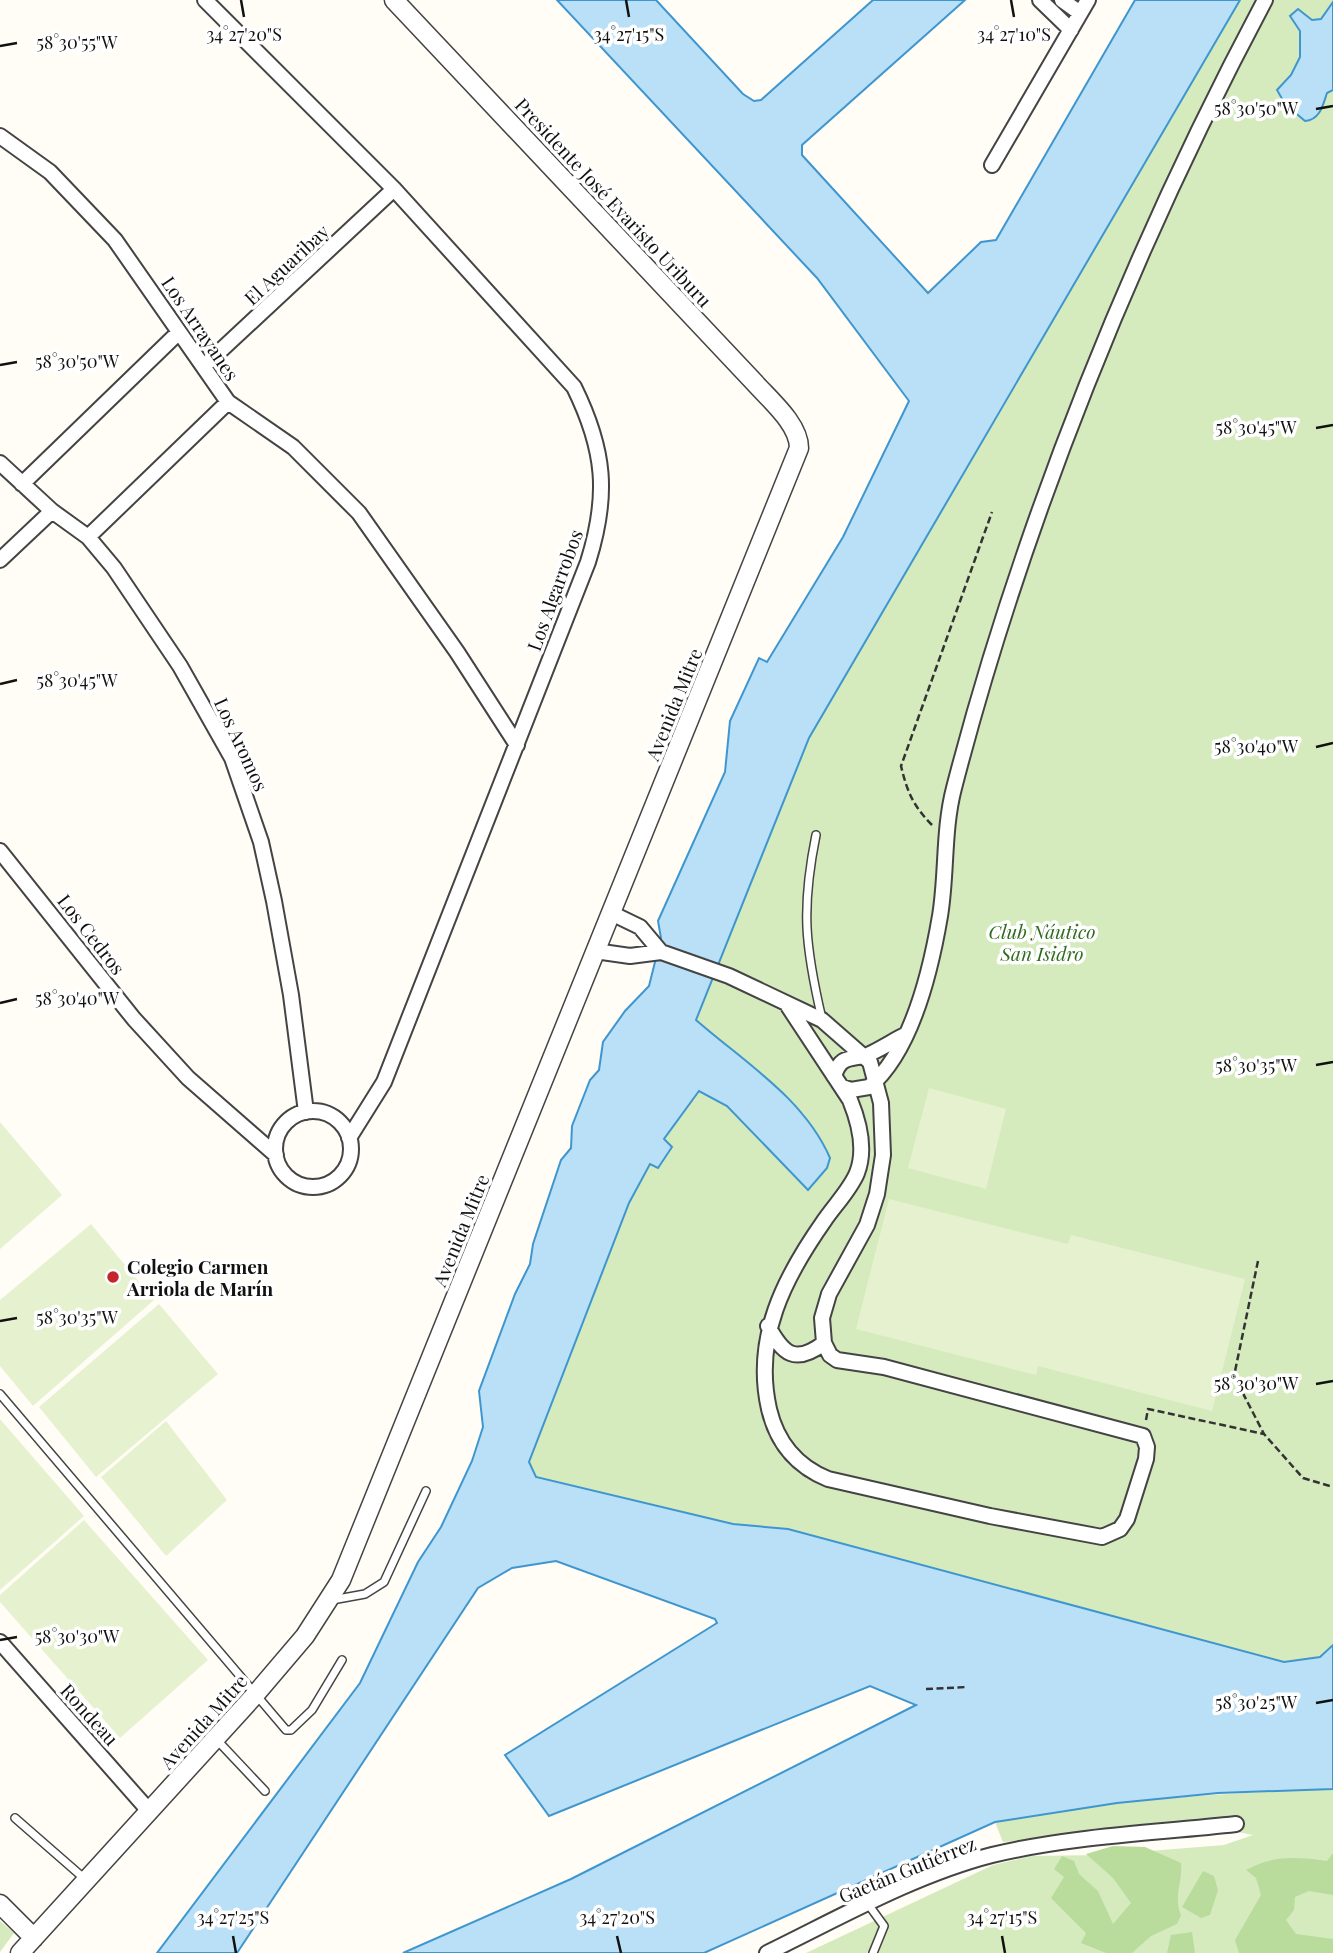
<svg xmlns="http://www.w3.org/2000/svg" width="1333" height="1953" viewBox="0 0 1333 1953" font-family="'Playfair Display',serif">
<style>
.green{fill:#d5ebbd}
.forest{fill:#b9dc9c}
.pitch{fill:#e6f2cf}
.water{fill:#b9e0f7;stroke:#3f96cf;stroke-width:2}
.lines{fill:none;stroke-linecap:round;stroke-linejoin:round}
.service-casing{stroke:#444;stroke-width:10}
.minor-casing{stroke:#444;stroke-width:18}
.tertiary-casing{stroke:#444;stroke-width:21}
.path{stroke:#333;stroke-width:2.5;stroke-dasharray:7 3.5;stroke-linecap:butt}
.service{stroke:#fff;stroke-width:7}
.minor{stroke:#fff;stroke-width:14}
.tertiary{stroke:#fff;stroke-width:18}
.ticks{fill:none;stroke:#111;stroke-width:2.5}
.poi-dot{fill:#c4262e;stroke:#fff;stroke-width:2.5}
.labels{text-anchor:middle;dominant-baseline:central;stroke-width:7;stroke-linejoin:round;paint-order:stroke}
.street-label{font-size:19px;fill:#111;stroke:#fff}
.park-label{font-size:19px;font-style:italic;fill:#2f6b1f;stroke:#fff}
.poi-label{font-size:19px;font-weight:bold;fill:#111;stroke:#fff;text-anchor:start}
.ticks-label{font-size:18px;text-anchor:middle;fill:#111;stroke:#fff;stroke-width:7;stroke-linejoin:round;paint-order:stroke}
</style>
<rect width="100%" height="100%" fill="#fffdf5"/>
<path class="green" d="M1240 0H1333V1645L1320 1657 1284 1662 788 1529 733 1524 536 1477 529 1462 629 1203 650 1164 658 1168 672 1147 664 1140 699 1091 727 1106 807 1190 827 1168 804 1114 696 1021 809 738Z
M1333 1789V1953H806L993 1865 1032 1856 1100 1855 1224 1845 1253 1835 1218 1828 1003 1842 995 1822C1107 1800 1219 1793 1333 1789Z
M0 1921 14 1933 0 1952Z"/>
<path class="forest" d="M1113 1846 1145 1847 1181 1863C1183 1882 1173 1896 1181 1915L1177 1924 1151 1936 1132 1953H1106L1081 1943 1086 1933 1051 1898 1064 1877 1054 1869 1062 1856 1074 1861 1079 1874 1098 1891 1113 1924 1131 1903 1113 1878 1086 1854Z
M1333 1853V1895L1309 1891 1295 1897 1294 1910 1286 1920 1296 1934 1333 1939V1953H1239L1235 1940 1261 1895 1256 1878 1246 1870C1273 1855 1297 1857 1327 1861Z
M1203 1871 1214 1876 1218 1890 1210 1915 1201 1918 1182 1907Z
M1192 1932 1195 1953H1167L1171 1935Z"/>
<path class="pitch" d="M929 1088 1006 1109 986 1189 908 1168Z
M0 1122 62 1195 0 1249Z
M889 1199 1068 1244 1071 1235 1245 1279 1212 1411 1038 1366 1036 1375 856 1329Z
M91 1224 154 1300 33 1406 0 1366V1300Z
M159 1304 218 1374 96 1477 39 1407Z
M0 1419 84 1516 0 1590Z
M166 1421 227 1500 166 1556 101 1477Z
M84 1520 208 1660 120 1738 0 1602V1595Z"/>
<path class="water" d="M557 0H656L743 94 754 101 761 100 873 0H965L802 145V155L928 293 981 242 996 240 1135 0H1240L809 738 696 1020C744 1062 804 1098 830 1158L827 1168 808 1190 727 1106 699 1091 664 1139 672 1147 658 1168 650 1164 629 1203 529 1462 536 1477 733 1524 788 1529 1284 1662 1320 1657 1333 1645V1789L1218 1793 1117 1803 995 1822 704 1953H403L571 1879 916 1705 870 1686 549 1816 505 1755 717 1623 715 1619 556 1561 512 1568 478 1588 237 1953H157L360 1683 418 1562 441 1527 472 1461 483 1427 479 1391 515 1294 530 1264 533 1244 561 1160 571 1148 572 1126 590 1080 599 1070 603 1042 625 1011 649 986 661 938 658 921 725 772 730 721 759 658 767 662 843 537 909 401 817 278Z
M1333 2V90L1327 93C1323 105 1320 120 1305 121L1285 104 1277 90 1291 75 1300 57V31L1290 16 1298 9 1312 20 1321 19Z"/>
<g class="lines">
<defs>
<path id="service" d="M816 835C801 909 805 946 822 1019
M0 1394 286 1730H291L312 1710 342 1660
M332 1600 365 1594 384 1582 426 1491
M216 1739 265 1791
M15 1818 86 1880
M868 1904 884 1926 873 1953"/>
<path id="minor" d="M205 0 394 189 574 387C605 450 609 495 588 562L384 1082 349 1138
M1040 0 1071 30
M1062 0 1080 13
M0 136 50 172 115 240 228 402 293 447 359 513 457 652 517 745
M992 165 1088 0
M204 366 394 189
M0 463 52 511 88 537 114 568 180 666 232 758 261 842 274 901 291 995 306 1112
M22 484 178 333
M88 537 228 402
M0 560 52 511
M0 851 134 1019 188 1078 276 1155
M611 913 640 927 661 952 729 976 822 1020 870 1062 881 1103 883 1155 877 1194 867 1225 829 1294 822 1318 824 1343 830 1355 837 1360 884 1367 1143 1436 1147 1447 1146 1459 1127 1519 1120 1529 1102 1537 990 1516 828 1479C796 1466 777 1443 769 1409 753 1338 784 1278 824 1221 834 1206 850 1190 857 1173 866 1150 859 1122 850 1100L788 1006
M595 951 630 956 661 952
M834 1076C840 1057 848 1059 864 1056 871 1055 896 1039 905 1035
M842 1087 851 1090 869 1087C912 1051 931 969 940 916 947 874 943 830 954 788 1023 521 1135 244 1265 0
M275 1149a38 38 0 1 1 76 0a38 38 0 1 1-76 0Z
M768 1326C783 1354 795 1365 824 1343
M0 1642 150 1812
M767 1953C839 1918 914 1875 992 1855 1071 1836 1155 1833 1236 1824"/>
<path id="tertiary" d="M0 1904 34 1938
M20 1953 254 1696 305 1636 341 1580 799 448C799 424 770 400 754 382L394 0"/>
</defs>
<use href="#service" class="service-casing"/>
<use href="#minor" class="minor-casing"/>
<use href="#tertiary" class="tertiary-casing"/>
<path class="path" d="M932 825C913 806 907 791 901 766L992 512
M1258 1261 1234 1376 1264 1434 1303 1478 1333 1487
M1146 1420 1148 1409 1264 1434
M926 1689 967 1687"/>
<use href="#service" class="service"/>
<use href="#minor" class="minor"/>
<use href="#tertiary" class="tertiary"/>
</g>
<path class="ticks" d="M241 0 244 17M626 0 629 17M1011 0 1014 17M0 46 17 43M1316 109 1333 106M0 365 17 362M1316 428 1333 425M0 684 17 680M1316 747 1333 743M0 1003 17 999M1316 1065 1333 1062M0 1321 17 1318M1316 1384 1333 1381M0 1640 17 1637M1316 1703 1333 1700M233 1936 236 1953M617 1936 621 1953M1002 1936 1005 1953"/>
<circle class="poi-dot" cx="113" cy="1277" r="7"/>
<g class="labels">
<g class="street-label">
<text transform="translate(614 202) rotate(47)">Presidente José Evaristo Uriburu</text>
<text transform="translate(286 264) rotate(-43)">El Aguaribay</text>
<text transform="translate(201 328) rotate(56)">Los Arrayanes</text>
<text transform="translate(554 590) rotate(-70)">Los Algarrobos</text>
<text transform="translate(673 704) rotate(-68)">Avenida Mitre</text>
<text transform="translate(242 744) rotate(65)">Los Aromos</text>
<text transform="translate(92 934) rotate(52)">Los Cedros</text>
<text transform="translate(460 1230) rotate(-68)">Avenida Mitre</text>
<text transform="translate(90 1714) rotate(48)">Rondeau</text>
<text transform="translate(203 1721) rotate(-48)">Avenida Mitre</text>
<text transform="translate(907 1869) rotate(-22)">Gaetán Gutiérrez</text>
</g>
<g class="park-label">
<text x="1042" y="931">Club Náutico<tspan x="1042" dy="22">San Isidro</tspan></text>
</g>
<g class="poi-label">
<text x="127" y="1266">Colegio Carmen<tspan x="127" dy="22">Arriola de Marín</tspan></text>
</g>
</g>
<g class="ticks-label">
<text x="244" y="41">34°27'20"S</text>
<text x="1014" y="41">34°27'10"S</text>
<text x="629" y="41">34°27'15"S</text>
<text x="77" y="49">58°30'55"W</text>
<text x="1256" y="115">58°30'50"W</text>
<text x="77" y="368">58°30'50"W</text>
<text x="1256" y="434">58°30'45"W</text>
<text x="77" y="687">58°30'45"W</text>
<text x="1256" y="753">58°30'40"W</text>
<text x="77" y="1005">58°30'40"W</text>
<text x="1256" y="1072">58°30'35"W</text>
<text x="77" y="1324">58°30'35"W</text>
<text x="1256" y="1390">58°30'30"W</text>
<text x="77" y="1643">58°30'30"W</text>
<text x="1256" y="1709">58°30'25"W</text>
<text x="233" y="1924">34°27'25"S</text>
<text x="617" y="1924">34°27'20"S</text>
<text x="1002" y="1924">34°27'15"S</text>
</g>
</svg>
